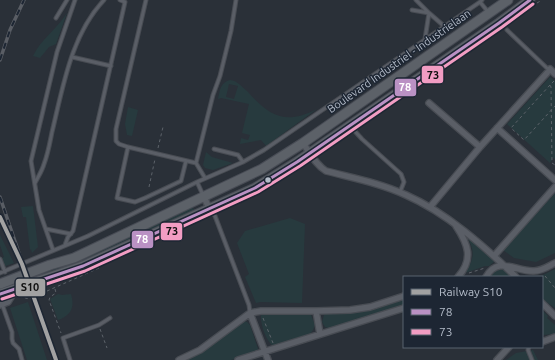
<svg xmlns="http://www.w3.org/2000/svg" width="555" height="360" viewBox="0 0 555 360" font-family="Ubuntu,sans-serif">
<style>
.green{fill:#273a3e;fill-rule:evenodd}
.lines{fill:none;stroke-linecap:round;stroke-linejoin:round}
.lane-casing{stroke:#484c53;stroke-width:5}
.street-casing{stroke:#484c53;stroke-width:8}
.primary-casing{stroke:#484c55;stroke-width:11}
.path{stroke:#5d636a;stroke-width:1;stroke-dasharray:3 3;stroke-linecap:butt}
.lane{stroke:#5a5e66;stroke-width:3}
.street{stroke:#5a5e66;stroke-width:5.5}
.primary{stroke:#5c6168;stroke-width:9}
.rail-casing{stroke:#595d64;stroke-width:3.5}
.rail{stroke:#1d2633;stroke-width:2;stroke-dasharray:6;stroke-linecap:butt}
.bus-1-casing{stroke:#1d2633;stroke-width:6}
.bus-2-casing{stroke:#1d2633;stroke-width:6}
.bus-1{stroke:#ba91c4;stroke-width:3}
.bus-2{stroke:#f29dc3;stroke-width:3}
.rail-1-casing{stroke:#1d2633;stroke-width:7}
.rail-1{stroke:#a2a2a2;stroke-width:4}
.bus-dot{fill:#b4bcc9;stroke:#1d2633;stroke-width:1.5}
.labels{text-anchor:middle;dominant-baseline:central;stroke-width:3;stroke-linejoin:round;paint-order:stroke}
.street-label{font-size:11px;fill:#b4bcc9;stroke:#1d2633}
.line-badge{stroke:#1d2633;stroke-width:1.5}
.badge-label{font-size:11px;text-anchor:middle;font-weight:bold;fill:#fff}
.pale-badge-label{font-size:11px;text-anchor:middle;font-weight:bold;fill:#111}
</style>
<rect width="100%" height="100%" fill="#2a3038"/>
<path class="green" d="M67 13 56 44 49 47 40 58 33 56C41 39 57 29 67 13Z
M550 77 555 81V159L553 158 550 163 507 124Z
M230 80C238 81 242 87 248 92 270 117 286 125 317 109L266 146 261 140 240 144 241 138 248 140 250 135 242 133 249 104 221 98 218 99C220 90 220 83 230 80ZM229 84 238 86 234 99 226 97Z
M128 107 138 110 132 136 127 135 125 124Z
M206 152 212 157 233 163 213 170 205 168 203 165Z
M555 193V253L536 262 514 258 503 250Z
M33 206 38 247 32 253 31 249 30 250 26 217H23L21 207Z
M191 207 195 210 101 256 39 278 37 275 74 262Z
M290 218 305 224 302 303 260 302 256 303 245 277 249 274 237 243 245 231Z
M0 235 14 263 5 266 2 258 4 257 0 245Z
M466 236 495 261 489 266H485L465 273C474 260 476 250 466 236Z
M503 269 512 277H490L495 271Z
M555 269V308L542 299V277H535L541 276Z
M58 294 62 295 71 294C75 308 71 315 58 320L50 299Z
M404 298V306L331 329 325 327 322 322 324 315 326 313Z
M28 302 47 360H27L10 308Z
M542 310 548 316 547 318 555 325V333L554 334 542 335Z
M266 313H302L311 315 315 325 313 330 309 336 273 346C266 341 260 324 261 315Z
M243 321 247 322 250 325 258 349 256 353 231 360H186L197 355 216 342Z
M533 350 538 360H506L516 353Z"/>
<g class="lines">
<defs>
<path id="lane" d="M146 0 116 129V141L119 144 128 147 196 163 205 178
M482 0 480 2 489 13
M412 10 429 13 416 0
M56 18 67 0
M507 30 549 70
M425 39 429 13 444 26
M72 57 111 66
M351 127 362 139 401 174 404 182 400 192
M128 147 117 198 135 202 145 198 181 181 186 161
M214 149 238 155 243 162
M196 163 213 95 220 76 231 31 236 0
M35 183C38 177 42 171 44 164 48 154 50 142 52 132 63 87 71 35 104 0
M203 195 197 182 243 162 264 150 480 2
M210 210 215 216 249 305 250 313
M46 229 71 234
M65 245 68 237 73 231 125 2 120 0
M53 250 39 210 31 161 57 52 75 0
M0 259 5 272
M0 273 88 236 197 182
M2 304 12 332V339L13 343 19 349 22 360
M529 347 528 350 532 360
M70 360 63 338 99 325 110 318"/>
<path id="street" d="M550 69 555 74
M429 103 480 147
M497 128 555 180
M303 143C310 153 315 164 326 171 353 178 380 183 406 195 447 213 484 246 516 277
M204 197 209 208
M430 207 480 147 547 73
M456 226C468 244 474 259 458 277
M494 256 555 187
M486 277C498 255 516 272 534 271 542 271 549 266 555 263
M542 303 555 316
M0 305 8 302 16 289
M316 311 320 334
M250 313 268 360
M542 342 555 337
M179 360 200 350 250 313 261 311H316L350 310 370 307 404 296
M238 360 404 308
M497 360 509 347"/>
<path id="primary" d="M0 284 50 265 74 258 262 169 303 143 508 0
M0 294 83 266 255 188 297 162 499 23 530 0"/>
</defs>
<use href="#lane" class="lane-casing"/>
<use href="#street" class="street-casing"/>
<use href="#primary" class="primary-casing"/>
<path class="path" d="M537 3 542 0
M554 81 550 85 551 87 552 163 555 165
M550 85 511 128 524 140 555 106
M335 110 354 97
M158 148 163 127
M149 187 155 159
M469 273 485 268
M545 276 555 288
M55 289 56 293 50 297 49 300 61 333
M19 296 29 299 99 268
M263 318 273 343
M100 329 107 348"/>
<use href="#lane" class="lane"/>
<use href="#street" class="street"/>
<use href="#primary" class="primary"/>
<defs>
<path id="rail" d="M0 60 10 30 24 0
M0 197 24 268"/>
</defs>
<use href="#rail" class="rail-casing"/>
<use href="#rail" class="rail"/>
<defs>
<path id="bus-1" d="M0 294 83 266 255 188 297 162 499 23 530 0"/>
<path id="bus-2" d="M2 299 85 271 258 192 300 166 502 27 533 4"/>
</defs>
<use href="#bus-1" class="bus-1-casing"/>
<use href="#bus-2" class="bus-2-casing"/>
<use href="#bus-1" class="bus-1"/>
<use href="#bus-2" class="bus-2"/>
<defs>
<path id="rail-1" d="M0 217 22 264 56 360"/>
</defs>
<use href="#rail-1" class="rail-1-casing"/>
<use href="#rail-1" class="rail-1"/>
</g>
<circle class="bus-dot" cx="268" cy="180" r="3.5"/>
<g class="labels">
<g class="street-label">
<text transform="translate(399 61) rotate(-35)">Boulevard Industriel - Industrielaan</text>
</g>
</g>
<g class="line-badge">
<rect x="421" y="65" width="23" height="19" rx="4" fill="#f29dc3"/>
<rect x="394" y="78" width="23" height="19" rx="4" fill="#ba91c4"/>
<rect x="160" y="222" width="23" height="19" rx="4" fill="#f29dc3"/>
<rect x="131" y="230" width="23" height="19" rx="4" fill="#ba91c4"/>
<rect x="15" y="278" width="31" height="19" rx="4" fill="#a2a2a2"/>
</g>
<g class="badge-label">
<text x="405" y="91">78</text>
<text x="142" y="243">78</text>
</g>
<g class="pale-badge-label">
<text x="433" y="79">73</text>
<text x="172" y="235">73</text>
<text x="30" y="291">S10</text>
</g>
<rect x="403" y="276" width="140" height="72" fill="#1d2633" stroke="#59626f"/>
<rect x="411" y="289" width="20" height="6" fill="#a2a2a2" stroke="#59626f"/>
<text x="439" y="296" font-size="12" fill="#b4bcc9">Railway S10</text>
<rect x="411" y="309" width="20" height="6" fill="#ba91c4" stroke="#59626f"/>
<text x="439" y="316" font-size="12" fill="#b4bcc9">78</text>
<rect x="411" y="329" width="20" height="6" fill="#f29dc3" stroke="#59626f"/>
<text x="439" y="336" font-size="12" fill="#b4bcc9">73</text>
</svg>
